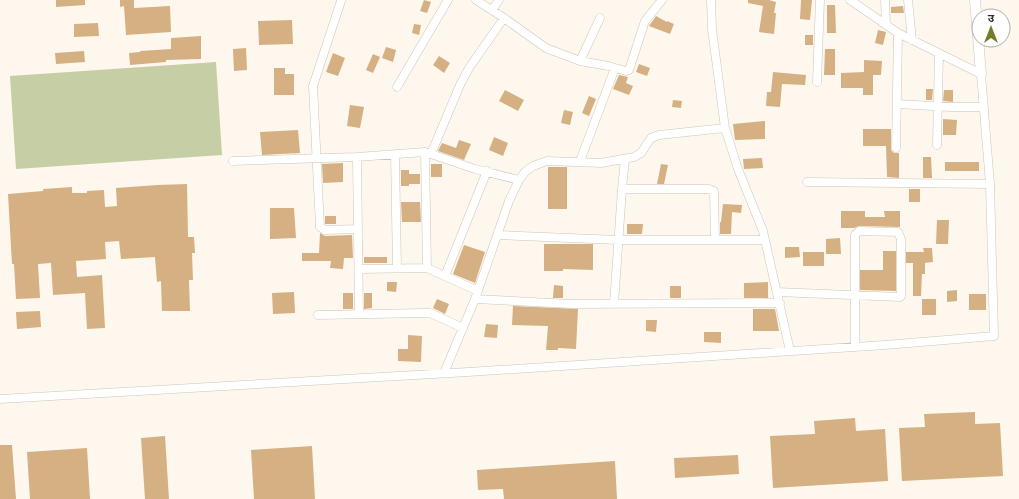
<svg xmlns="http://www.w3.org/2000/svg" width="1019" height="499" viewBox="0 0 1019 499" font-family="Manrope,'Noto Sans Devanagari',sans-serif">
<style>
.green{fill:#c6cea6}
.building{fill:#d5b082}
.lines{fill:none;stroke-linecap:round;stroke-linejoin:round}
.minor-casing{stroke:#ccc4bb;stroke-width:9}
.tertiary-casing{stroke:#ccc4bb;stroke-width:11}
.minor{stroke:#fff;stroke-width:8}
.tertiary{stroke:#fff;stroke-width:10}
</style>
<rect width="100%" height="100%" fill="#fef7ed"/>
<path class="green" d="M216 62 222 155 16 169 10 76Z"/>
<path class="building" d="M56 0H85V5L56 7Z
M120 0H134V8L170 6 171 32 126 35 124 6 120 7Z
M424 0 431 2 427 13 420 11Z
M748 0H769L776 2 774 13H776L774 34 759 32 763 6 748 3Z
M801 0H812L810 20 800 19Z
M827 5H835L836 33H827Z
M903 6 904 13H891V7Z
M656 16 667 22V21L674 24 670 34 649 26Z
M292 20 293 44 259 45 258 21Z
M98 23 99 36 74 37V24Z
M414 24 421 25 419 35 412 33Z
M878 30 886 32 883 45 875 43Z
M805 35H813V45H805Z
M201 36V59L166 60V62L130 65 129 53 140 52V51L171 49V38Z
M386 47 396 50 393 62 382 58Z
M246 48 247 70 234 71 233 49Z
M825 49H835V75H824Z
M84 51 85 62 56 64 55 53Z
M333 53 345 58 338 76 326 72Z
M373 54 380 57 373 73 366 70Z
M439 56 450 63 444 73 433 65Z
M864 60 882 61 881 75H873V95H863V88H841V73L864 72Z
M639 64 650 68 647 76 636 72Z
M274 68H285V74H294V95H274Z
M773 72 806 75 805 85 782 84 780 107 766 106 767 92H771Z
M619 75 628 77 626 83 633 86 629 95 613 89Z
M926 89H933L932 100H926Z
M505 90 524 100 518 111 499 101Z
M944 90H953V102L943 101Z
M589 96 596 99 589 116 582 113Z
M673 100 682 101 681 108 672 107Z
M350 105 364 107 360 128 347 126Z
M564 110 573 112 570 125 561 123Z
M943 119 957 120 956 135H943Z
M765 121V139L735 140 733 124Z
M863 129H891V150L894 153H899V178L887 177 886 146H863Z
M298 130 300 153 262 155 260 132Z
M494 137 508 143 503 156 489 150Z
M459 140 471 144 464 160 438 151 442 143 456 148Z
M923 157H931L932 178H923Z
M762 158 763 168 744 169 743 159Z
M945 162H979V171H945Z
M343 163V182L323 183 322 164Z
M431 164H442V177H431Z
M661 164 668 165 664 184H657Z
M548 167H567V209H548Z
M401 170H409V174H420V184H409V186H401Z
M187 184 188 237H194L195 253H192L193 280H189L190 311H162L161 281 157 282 155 257 121 259 119 241 105 242 106 259 76 261 77 277 102 275 105 328 87 329 85 293 53 295 51 263 38 264 40 298 16 299 14 264H12L8 194 43 191V189L72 187V193H87V191L104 190 105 207 117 206 116 188 157 185Z
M909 189H920V202H909Z
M401 202H420L421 222H402Z
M723 204 742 205 741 213 732 212 731 234H720V222H721Z
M270 208H294L296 238 270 239Z
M841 211H865V217H885L884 211H900V227L859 226 854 228H841Z
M325 216H336V224H325Z
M937 220H949L948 244H936Z
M627 224H643L642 234H627Z
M320 233 325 236 352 235 353 258H344L343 269 330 268 331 261H302V253H319Z
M840 238 841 254H826V239Z
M544 244H593V270L563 269V271H544Z
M464 245 485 252 475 283 453 274Z
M785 247H799L800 257 785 258Z
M923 248H932L933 262 925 263V274H922L921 296H913V263H906V252H924Z
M883 251H896V291L860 290V270H883Z
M803 252H824V266H803Z
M364 257H387V263H364Z
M387 282H397L396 292 387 291Z
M768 282V298H744V283Z
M554 285 563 286V298H553Z
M670 286H681V298H670Z
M957 290V301L947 302V291Z
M294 292 295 313 273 314 272 293Z
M343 293H353V309H343Z
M364 293H372V308L364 309Z
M969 294H986V310H969Z
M437 299 449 304 445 314 433 308Z
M922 299H936V315H922Z
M513 306 578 309 576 349 558 348V350H546L548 326 512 325Z
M753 309H775L779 331H753Z
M40 311 41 327 17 329 16 312Z
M646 320H657L656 332 646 331Z
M486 324 498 325 497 338 484 337Z
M704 332H721V343L704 342Z
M408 335 422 336 421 362 398 361V349H408Z
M975 412V424L1000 423 1003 476 902 481 899 428 925 427 924 414Z
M855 418 856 431 885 429 888 481 773 488 770 436 815 434 814 421Z
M165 436 169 499H145L141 438Z
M0 445H12L16 499H0Z
M312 446 315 499H254L251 450Z
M87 448 90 499H30L27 452Z
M738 455 739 474 675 478 674 458Z
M615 461 617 499H504L503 489 478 490 477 470Z"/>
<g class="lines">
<defs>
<path id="minor" d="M476 0 504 18 546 48 580 61 608 66 626 71 629 70 645 21 662 0
M711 0 712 29 725 128 738 169 763 231 790 351
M885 0 886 24
M908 0 912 40
M341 1 313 86 320 227 325 230 358 229
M492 10 499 0
M580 61 600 18
M817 82 820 0
M397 87 448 0
M897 104 950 107H984
M937 145 939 54
M896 148 898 33
M431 154 460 85 469 68 504 18
M395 155 397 268
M357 157 359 314
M233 161 357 157 425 152
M580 161 615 68
M807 182 990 184
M622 189H709L714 191 715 240
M498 235 619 240H765
M427 268 425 152 475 169 519 180
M359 269 427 268 478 291
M445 276 487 171
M777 292 900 297 901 296V239L898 232 859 231 855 235V347
M475 299 571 304 780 303
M614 304 622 189 625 159
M318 315 425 313H430L463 328
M444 373 475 299 509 201 519 180 525 172 533 166 547 161 601 163 634 157 641 153 651 138 659 135 725 128
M0 399 468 372 885 345 994 336 990 184 981 74 898 33 850 0"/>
<path id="tertiary" d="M975 0 981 74"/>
</defs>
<use href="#minor" class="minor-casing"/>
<use href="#tertiary" class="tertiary-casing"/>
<use href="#minor" class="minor"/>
<use href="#tertiary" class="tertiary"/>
</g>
<g transform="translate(991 28)"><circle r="19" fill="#ffffff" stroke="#adacab"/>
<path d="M0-3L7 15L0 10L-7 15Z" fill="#767c26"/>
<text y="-6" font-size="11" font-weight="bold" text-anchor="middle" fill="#33302c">उ</text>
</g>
</svg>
